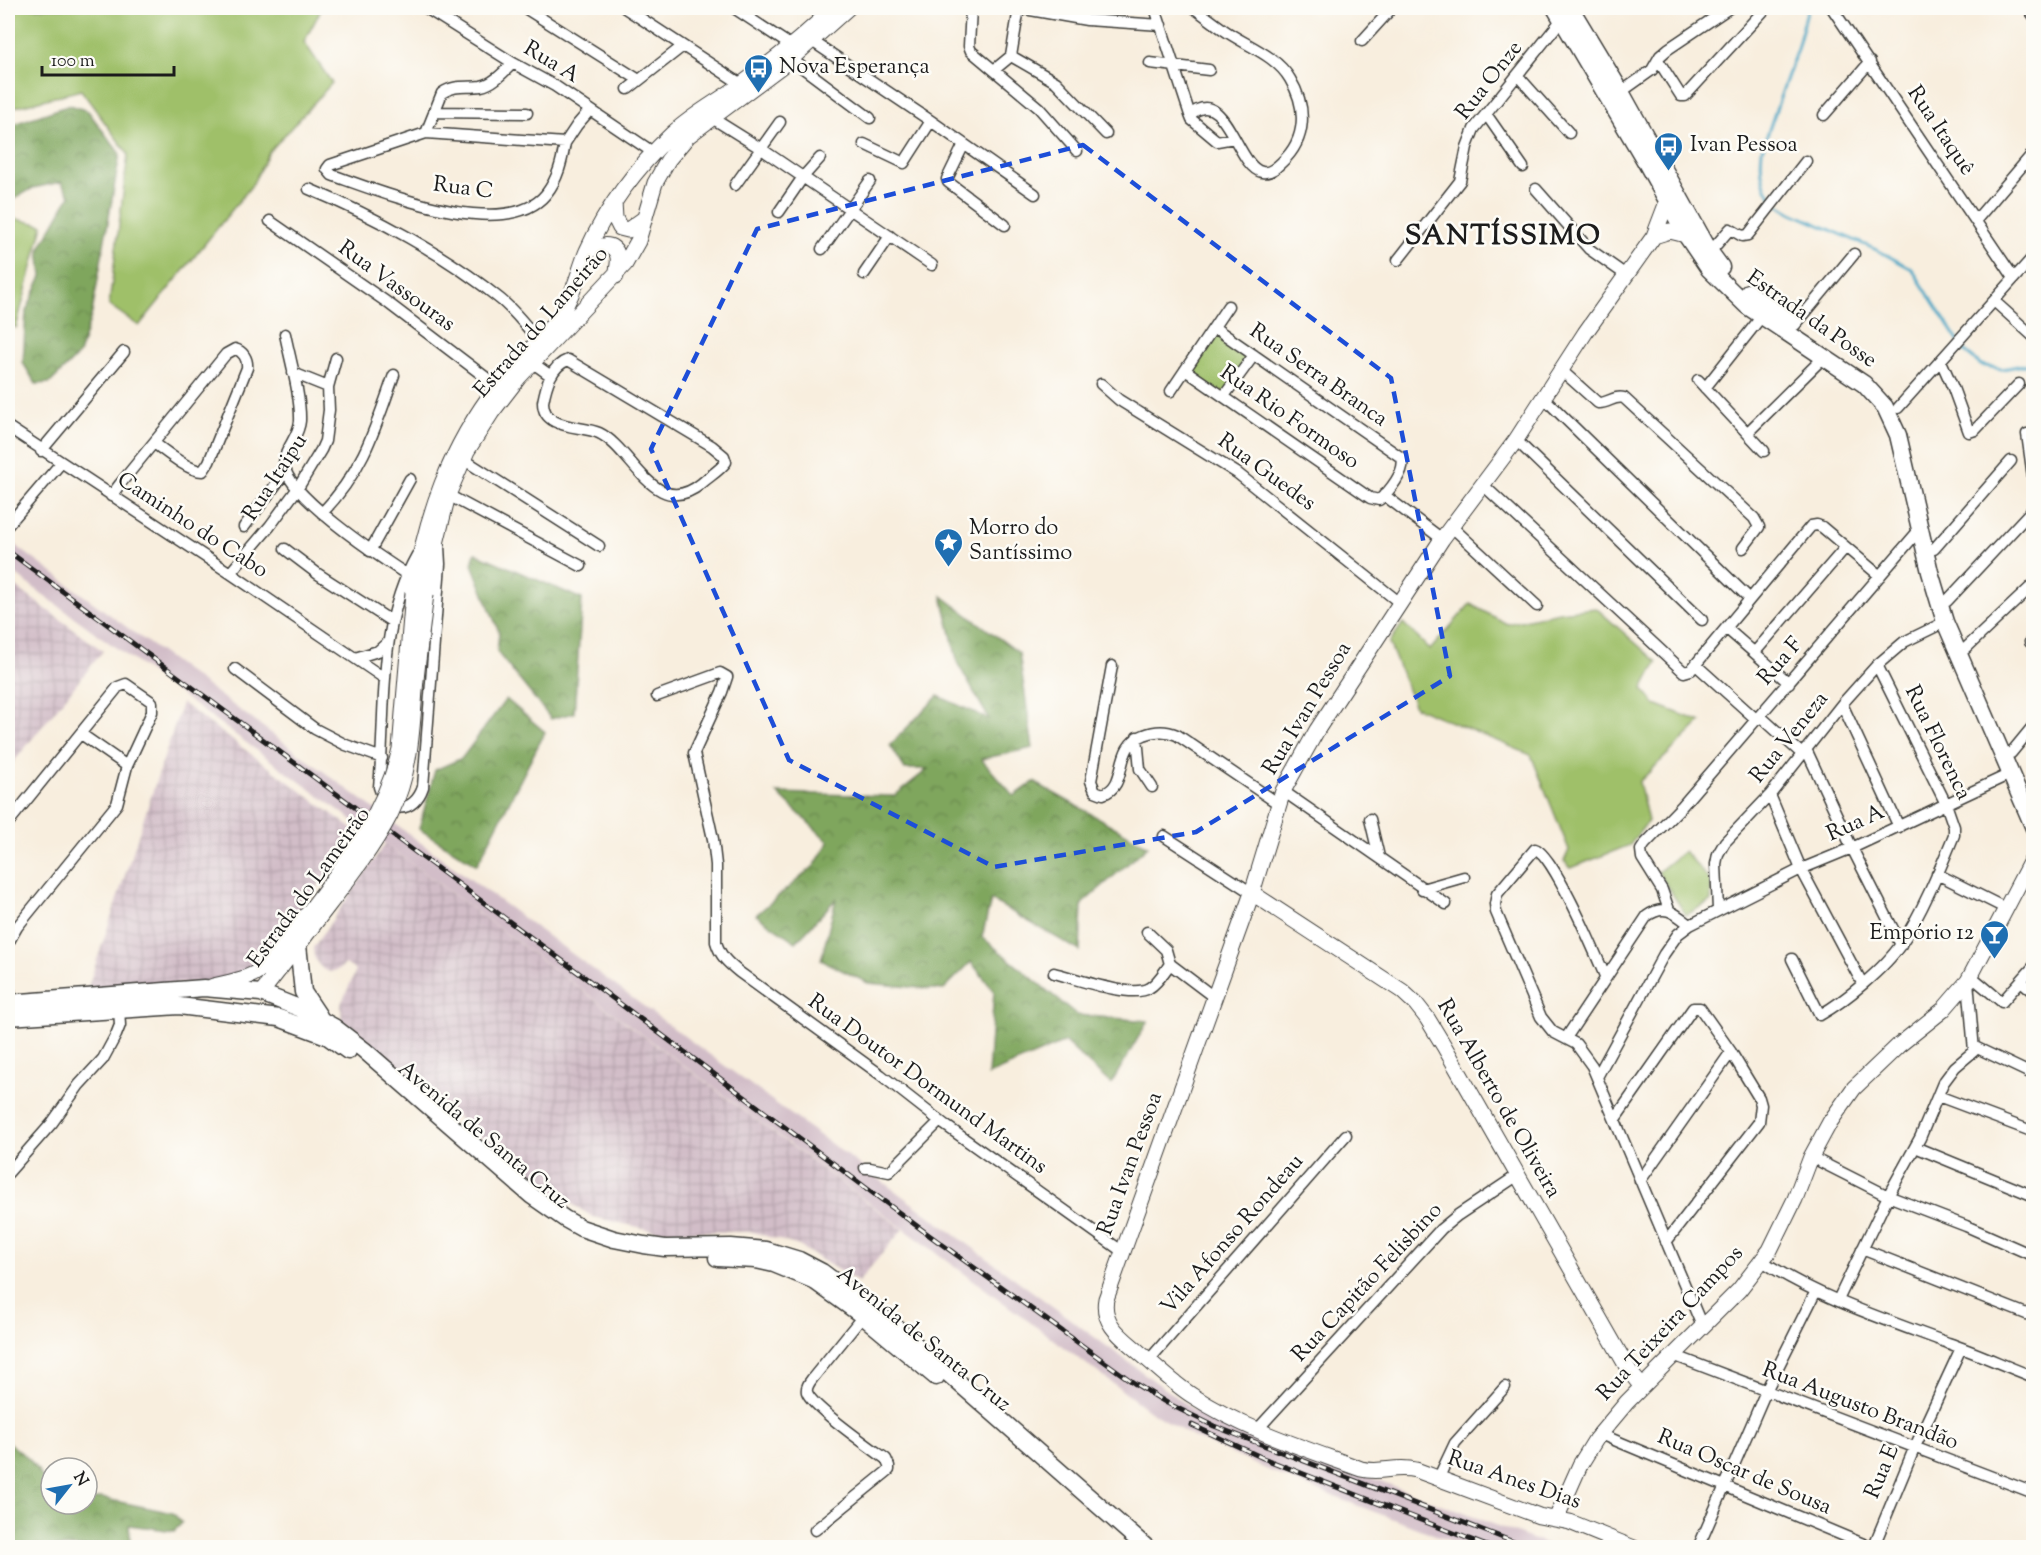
<svg xmlns="http://www.w3.org/2000/svg" width="2041" height="1555" viewBox="0 0 2041 1555" font-family="'Sorts Mill Goudy',serif">
<style>
.industrial{fill:url(#industrial-grid)}
.railway{fill:#d2bdc8}
.green{fill:#9fc069;stroke:#5e6e42;stroke-width:1.5}
.forest{fill:url(#forest-crowns);stroke:#4e613c;stroke-width:1.5}
.lines{fill:none;stroke-linecap:round;stroke-linejoin:round}
.stream{stroke:#46a6c5;stroke-width:3}
.street-casing{stroke:#3d3c39;stroke-width:13}
.secondary-casing{stroke:#3d3c39;stroke-width:17}
.primary-casing{stroke:#3d3c39;stroke-width:19}
.street{stroke:#fff;stroke-width:10}
.secondary{stroke:#fff;stroke-width:15}
.primary{stroke:#fff;stroke-width:16}
.rail-casing{stroke:#1c1c1c;stroke-width:5}
.rail{stroke:#fdfcf7;stroke-width:3;stroke-dasharray:9;stroke-linecap:butt}
.secondary-bridge-casing{stroke:#3d3c39;stroke-width:17;stroke-linecap:butt}
.secondary-bridge{stroke:#fff;stroke-width:15}
.marked{fill:none;stroke:#1d4ed8;stroke-width:4.5;stroke-dasharray:12 8;stroke-linejoin:round}
.labels{text-anchor:middle;dominant-baseline:central;stroke-width:5;stroke-linejoin:round;paint-order:stroke}
.street-label{font-size:22px;fill:#1c1c1c;stroke:#fdfcf7}
.poi-label{font-size:22px;fill:#1c1c1c;stroke:#fdfcf7;text-anchor:start}
.district-label{font-size:28px;font-weight:bold;letter-spacing:1.5px;fill:#1c1c1c;stroke:#fdfcf7}
</style>
<defs>
<pattern id="industrial-grid" width="8" height="8" patternUnits="userSpaceOnUse" patternTransform="scale(1.5)"><rect width="8" height="8" fill="#d2bdc8"/><path d="M0 4h8M4 0v8" fill="none" stroke="#b4a2ab"/></pattern>
<pattern id="forest-crowns" width="20" height="18" patternUnits="userSpaceOnUse" patternTransform="scale(1.5)"><rect width="20" height="18" fill="#7fa65d"/><path d="M2 6a3 3 0 1 1 6 0M12 15a3 3 0 1 1 6 0" fill="none" stroke="#67864c"/></pattern>
</defs>
<rect width="100%" height="100%" fill="#fdfcf7"/>
<filter id="ink" filterUnits="userSpaceOnUse"><feTurbulence type="fractalNoise" baseFrequency=".0167" numOctaves="2"/><feDisplacementMap in="SourceGraphic" scale="12" xChannelSelector="R" yChannelSelector="G"/><feConvolveMatrix kernelMatrix="1 2 1 2 8 2 1 2 1" color-interpolation-filters="sRGB"/></filter>
<filter id="wash" filterUnits="userSpaceOnUse"><feTurbulence type="fractalNoise" baseFrequency=".008" numOctaves="4" result="noise"/><feDisplacementMap in="SourceGraphic" scale="24" xChannelSelector="R" yChannelSelector="G"/><feGaussianBlur stdDeviation="1.35" result="paint"/><feColorMatrix in="noise" values="0 0 0 0 0 0 0 0 0 0 0 0 0 0 0 0 0 1.4 0 .05"/><feComposite in="paint" operator="in"/></filter>
<g filter="url(#wash)">
<rect width="100%" height="100%" fill="#f8eede"/>
<path class="industrial" d="M8 581 103 651 8 769Z
M182 703 358 833 252 973 226 981 87 990Z
M385 844 903 1229 858 1282 799 1246 753 1232 656 1231 593 1217 532 1179 342 1021 341 1004 356 971 346 964 339 969 330 972 323 969 318 964 314 956 313 948Z"/>
<path class="railway" d="M8 540 1194 1410 1553 1547H1467L1293 1481 1191 1436 1151 1412 403 857 8 569Z"/>
<path class="green" d="M8 8H322L304 42 332 83 269 152 252 185 139 326 109 305 128 154 81 90 8 109Z
M8 217 43 225 16 328 8 323Z
M1215 328 1254 355 1224 396 1185 370Z
M1470 604 1507 624 1559 612 1596 608 1657 662 1643 689 1655 704 1701 722 1639 782 1648 821 1630 845 1571 868 1564 861 1569 850 1531 755 1415 707 1389 643 1403 623 1430 650Z
M1684 851 1711 882V901L1686 915 1658 872Z"/>
<path class="forest" d="M70 105 88 111 120 154 92 313 79 354 50 383 36 384 23 363 26 311 42 276 39 250 70 195 61 182 33 188 14 199 8 198V126Z
M475 553 582 599 574 713 551 719 497 652 499 632 472 564Z
M942 596 1019 653 1033 748 981 759 1014 796 1034 782 1148 846 1082 904 1080 951 991 900 982 937 1077 1015 1148 1021 1111 1084 1065 1042 988 1075 994 991 971 962 943 990 868 983 821 960 836 899 796 942 756 915 814 866 829 842 777 793 894 796 928 769H905L890 745 938 696 989 719 958 664Z
M506 699 545 732 477 865 419 829 435 770 462 758Z
M8 1442 30 1460 51 1489V1504H87V1501L101 1498 173 1513 182 1523 174 1531 129 1525 131 1547H8Z"/>
<g class="lines">
<path class="stream" d="M1773 199C1761 185 1760 168 1762 150L1797 49 1808 8
M1777 204 1792 213 1879 251 1912 269 1965 352 1981 365 2002 369 2034 363"/>
</g>
</g>
<g filter="url(#ink)">
<g class="lines">
<defs>
<path id="street" d="M426 8 513 63 555 86 654 153
M525 8 639 80
M625 8 741 84
M734 8 790 45
M813 8 825 16
M971 8 969 46 971 51 1039 108 1077 151
M1019 8 1087 20 1161 25
M1155 8 1190 115
M1194 8C1204 15 1214 23 1224 30 1245 45 1276 55 1290 79 1307 107 1307 139 1282 162 1277 167 1270 174 1262 172 1236 167 1226 84 1190 115L1192 120 1217 141 1234 138
M1832 8 2014 278
M2028 8 2034 16
M812 41 931 121 1035 194
M1362 41 1392 8
M1011 56 1056 82 1106 134
M791 59 870 118
M1658 60 1681 96H1685L1766 8
M1150 63 1209 70
M994 70 1011 56 1019 8
M1518 76 1569 133
M628 89 683 46
M1621 92 1652 70 1660 56 1668 49 1729 8
M434 112 527 113
M1486 114 1523 167
M1824 115 1870 62
M712 118 760 148 932 265
M426 133 442 93C455 84 466 88 481 86 493 84 504 72 513 63
M565 143C562 161 558 179 546 194 506 243 381 192 332 175L327 169 330 165 426 133 565 143 577 125 590 110
M864 144 904 163 931 121
M964 144 947 179 948 182 1005 225
M735 185 780 122
M309 189C374 216 446 255 500 299 515 311 526 326 538 340
M1536 189 1589 249 1626 275
M779 212 803 177 820 158
M1976 220 2034 152
M270 221 388 303 497 386
M822 249 870 181
M1710 252 1730 229 1742 236 1748 235 1806 161
M1398 260 1460 181 1467 147 1474 129 1563 18
M864 274 890 236
M1994 301 2034 337
M1795 325 1854 254
M285 334C290 359 301 397 300 421 299 437 284 449 284 464 286 495 380 557 406 574
M568 360 712 446 724 456 726 462C720 470 710 476 702 483 655 522 633 449 599 433 581 425 543 430 543 402 546 386 551 366 568 360Z
M1941 361 1953 388 1969 432 1975 430 2019 384
M533 363 551 376
M1185 370 1370 498 1379 500C1389 492 1406 471 1402 458L1215 328
M1561 370 1598 403C1608 404 1614 395 1624 398L1754 518 1759 527 1743 548
M293 373 328 387
M1698 380 1764 451
M1101 384 1119 400 1237 473 1400 603
M1705 388 1762 316
M1171 391 1228 306
M1224 396 1254 355
M1544 398 1750 599
M1898 408 2034 256
M8 427 230 573 384 678
M1747 433 1825 356
M2027 434 2034 484
M1516 440 1702 620
M41 451 124 352
M463 459 599 546
M1482 484 1684 672 1691 670 1811 526 1817 525 1822 527 1880 576
M448 495 581 566
M1384 495 1442 539
M111 496 120 484 226 354 235 349C243 351 248 359 247 368L209 462 203 471C190 472 165 451 154 443
M322 513C363 471 375 429 394 375
M8 525 61 463
M244 527 286 471
M1452 527 1537 606
M285 549 318 574 391 621
M1934 549 2011 461
M370 551 410 479
M417 555C376 628 387 706 379 787 387 815 414 814 423 787L440 564 439 546
M230 573 270 526 298 488 321 450 325 441 329 410 328 387 336 358
M1947 601 2034 508
M1726 628 1789 683
M2030 642 2034 639
M1965 649 2034 584
M1755 652 1845 548
M355 658 378 651 388 642
M1696 665 1757 720
M1112 666 1091 781 1095 791 1103 794C1130 785 1112 747 1144 735 1156 730 1166 730 1177 735L1279 804
M235 669 315 729 346 745 382 758
M657 696 720 673 727 677 722 692 694 753 713 839 716 865V942C720 956 728 963 739 972L881 1075 945 1125 1123 1252
M1842 704 1899 827
M1760 716 1802 754
M81 734 127 766
M1137 737 1140 769 1152 787
M1806 749 1852 848 1901 945
M2011 753 2034 725
M1283 791 1446 904
M1770 795 1801 869 1862 983
M1370 819 1379 857
M8 823 118 687 126 684 152 702V712L127 766 117 804 17 927 8 943
M1164 836 1252 893
M1937 874 2005 908
M1422 889 1464 877
M1669 910 1662 890 1642 858 1641 850 1645 844 1682 806 1920 529
M1718 910 1716 864 1718 854 1725 842 1770 795 1842 704 1877 665 1904 642 1945 622
M1147 932 1166 950 1170 964 1215 998
M1792 959 1820 1015C1845 1001 1885 968 1901 944 1921 915 1940 869 1954 835V827L1946 804 1877 665
M1054 973C1074 978 1132 999 1149 988 1158 983 1164 972 1170 964
M8 974 11 1003
M1605 976C1596 955 1553 853 1535 849L1497 894 1495 904 1496 912 1541 1017 1553 1032 1576 1044 1592 1066 1702 1326
M1971 976 2002 1002 2034 966
M2021 981 2034 992
M1566 1038 1647 916C1665 903 1675 913 1690 925
M1975 1047 2034 1075
M1597 1077 1664 954 1678 934 1690 925 1801 869 1852 848 2010 774
M1938 1096 2034 1132
M1615 1119 1693 1008H1700L1731 1052 1759 1098 1761 1105 1759 1122 1666 1242
M1915 1147 2034 1196
M1811 1157 1888 1196 1966 1226 2034 1256
M865 1168H870L889 1172 940 1121
M8 1173 52 1123 79 1085 103 1059 116 1035 120 1025 119 1009
M1640 1181 1731 1052
M1862 1249 2034 1317
M1762 1261C1819 1298 1884 1319 1948 1343 1977 1353 2005 1366 2034 1377
M1838 1300 1888 1196 1920 1138 1943 1083 1955 1067 1974 1051 1968 981
M1673 1355 2034 1493
M1149 1360 1346 1135
M1257 1430 1441 1229 1458 1215 1518 1175
M1600 1434 1873 1548 1914 1449 1961 1348
M1438 1479 1455 1443 1505 1387
M815 1530 889 1470V1466L886 1459C871 1448 811 1406 807 1392 806 1387 809 1383 812 1379L863 1316
M1698 1548 1766 1391 1816 1291"/>
<path id="secondary" d="M614 202 615 218 620 228 628 230 645 218
M1654 236 1670 231 1686 235
M587 253C596 245 615 240 618 257 619 263 617 270 616 276
M413 593C426 516 449 448 498 385 518 359 546 338 563 310 575 292 579 270 587 251 607 207 637 167 672 134 692 115 717 102 739 86 771 63 805 36 833 8
M426 594 431 564 448 495 467 451 492 412 519 377 625 264 638 241 655 183 668 160 688 136 791 59 848 8
M1252 893 1402 991 1416 1004 1427 1018 1444 1046 1630 1372 1642 1387
M213 986C261 976 265 971 294 932
M261 993 303 939
M1556 1519 1580 1465 1596 1439 1627 1402 1739 1290 1770 1250 1795 1199 1811 1157 1830 1122 1854 1088 1898 1046 1943 1010 1968 981 2034 855
M1634 1548 1570 1522 1539 1516 1416 1470C1394 1465 1382 1474 1361 1469 1304 1448 1245 1430 1193 1396 1174 1384 1158 1368 1140 1353 1123 1338 1101 1324 1106 1299L1252 893 1283 791 1317 730 1442 539 1516 440 1585 333 1654 236 1667 202"/>
<path id="primary" d="M1555 8 1644 159 1686 235 1709 269 1747 306 1864 384 1885 407 1898 435 1930 572 1945 622 2034 828
M1574 14 1621 92 1710 252 1721 267
M1748 292 1791 322
M298 945 303 992 319 1016
M8 1003 204 988 261 993 299 1008 334 1027 364 1050 532 1196 565 1219 581 1228 614 1239 644 1245 665 1248 731 1247 766 1250 799 1260 822 1272 894 1326 1147 1548
M8 1017 179 1006 279 1018 327 1036 348 1051
M717 1258 756 1260 774 1264 813 1280 863 1316 936 1377"/>
</defs>
<use href="#street" class="street-casing"/>
<use href="#secondary" class="secondary-casing"/>
<use href="#primary" class="primary-casing"/>
<use href="#street" class="street"/>
<use href="#secondary" class="secondary"/>
<use href="#primary" class="primary"/>
<defs>
<path id="rail" d="M8 551 587 979 929 1235 1134 1383 1167 1403 1214 1426 1529 1548
M1192 1425 1263 1458 1492 1548"/>
</defs>
<use href="#rail" class="rail-casing"/>
<use href="#rail" class="rail"/>
<defs>
<path id="secondary-bridge" d="M294 932C336 875 384 819 400 749L413 593
M303 939C332 899 367 859 390 815 410 775 412 733 415 690 418 658 422 626 426 594"/>
</defs>
<use href="#secondary-bridge" class="secondary-bridge-casing"/>
<use href="#secondary-bridge" class="secondary-bridge"/>
</g>
</g>
<path class="marked" d="M1083 145 1391 378 1450 676 1196 832 994 867 789 760 651 449 757 229Z"/>
<defs>
<symbol id="bus-pin" viewBox="-11 -11 22 30"><path d="M0 17L-7.5 6A9.5 9.5 0 1 1 7.5 6Z" fill="#1f6fb2" stroke="#fdfcf7"/><path d="M-5-6H5V4H4V6H2V4H-2V6H-4V4H-5ZM-3.5-4V0h7V-4ZM-3.5 1.2v1.5H-2V1.2ZM2 1.2v1.5H3.5V1.2Z" fill="#fff"/></symbol>
<symbol id="sight-pin" viewBox="-11 -11 22 30"><path d="M0 17L-7.5 6A9.5 9.5 0 1 1 7.5 6Z" fill="#1f6fb2" stroke="#fdfcf7"/><path d="M0-6L1.8-2.2L6-1.7L2.9 1.2L3.7 5.4L0 3.3L-3.7 5.4L-2.9 1.2L-6-1.7L-1.8-2.2Z" fill="#fff"/></symbol>
<symbol id="bar-pin" viewBox="-11 -11 22 30"><path d="M0 17L-7.5 6A9.5 9.5 0 1 1 7.5 6Z" fill="#1f6fb2" stroke="#fdfcf7"/><path d="M-6-5H6L.8 .8V4.5H3.5V6h-7V4.5H-.8V.8Z" fill="#fff"/></symbol>
</defs>
<g fill-rule="evenodd">
<use href="#bus-pin" x="742" y="52" width="33" height="45"/>
<use href="#bus-pin" x="1652" y="130" width="33" height="45"/>
<use href="#sight-pin" x="932" y="526" width="33" height="45"/>
<use href="#bar-pin" x="1978" y="918" width="33" height="45"/>
</g>
<g class="labels">
<g class="street-label">
<text transform="translate(551 63) rotate(31)">Rua A</text>
<text transform="translate(1490 81) rotate(-52)">Rua Onze</text>
<text transform="translate(1940 131) rotate(56)">Rua Itaquê</text>
<text transform="translate(463 189) rotate(7)">Rua C</text>
<text transform="translate(396 287) rotate(36)">Rua Vassouras</text>
<text transform="translate(1811 320) rotate(35)">Estrada da Posse</text>
<text transform="translate(542 323) rotate(-49)">Estrada do Lameirão</text>
<text transform="translate(1318 376) rotate(35)">Rua Serra Branca</text>
<text transform="translate(1289 418) rotate(35)">Rua Rio Formoso</text>
<text transform="translate(1266 473) rotate(36)">Rua Guedes</text>
<text transform="translate(276 478) rotate(-57)">Rua Itaipu</text>
<text transform="translate(192 526) rotate(33)">Caminho do Cabo</text>
<text transform="translate(1781 662) rotate(-49)">Rua F</text>
<text transform="translate(1308 709) rotate(-59)">Rua Ivan Pessoa</text>
<text transform="translate(1790 738) rotate(-51)">Rua Veneza</text>
<text transform="translate(1937 743) rotate(64)">Rua Florenca</text>
<text transform="translate(1856 824) rotate(-24)">Rua A</text>
<text transform="translate(310 888) rotate(-54)">Estrada do Lameirão</text>
<text transform="translate(927 1085) rotate(36)">Rua Doutor Dormund Martins</text>
<text transform="translate(1498 1099) rotate(60)">Rua Alberto de Oliveira</text>
<text transform="translate(483 1136) rotate(40)">Avenida de Santa Cruz</text>
<text transform="translate(1131 1164) rotate(-70)">Rua Ivan Pessoa</text>
<text transform="translate(1233 1235) rotate(-49)">Vila Afonso Rondeau</text>
<text transform="translate(1368 1283) rotate(-47)">Rua Capitão Felisbino</text>
<text transform="translate(1671 1324) rotate(-47)">Rua Teixeira Campos</text>
<text transform="translate(923 1340) rotate(39)">Avenida de Santa Cruz</text>
<text transform="translate(1860 1407) rotate(21)">Rua Augusto Brandão</text>
<text transform="translate(1883 1472) rotate(-67)">Rua E</text>
<text transform="translate(1744 1473) rotate(23)">Rua Oscar de Sousa</text>
<text transform="translate(1514 1481) rotate(19)">Rua Anes Dias</text>
</g>
<g class="poi-label">
<text x="779" y="68">Nova Esperança</text>
<text x="1690" y="146">Ivan Pessoa</text>
<text x="969" y="529">Morro do<tspan x="969" dy="25">Santíssimo</tspan></text>
<text x="1974" y="934" text-anchor="end">Empório 12</text>
</g>
<g class="district-label">
<text x="1503" y="237">SANTÍSSIMO</text>
</g>
</g>
<rect width="2041" height="1555" fill="none" stroke="#fdfcf7" stroke-width="30"/>
<g transform="translate(69 1486) rotate(59)"><circle r="28" fill="#fdfcf7" stroke="#a3a29f" stroke-width="1.5"/>
<path d="M0-4.5L10 22L0 15L-10 22Z" fill="#1f6fb2"/>
<text y="-9" font-size="16" font-weight="bold" text-anchor="middle" fill="#1c1c1c">N</text>
</g>
<path d="M42 66v9h132v-9" fill="none" stroke="#1c1c1c" stroke-width="3"/>
<text x="51" y="66" font-size="18" fill="#1c1c1c" stroke="#fdfcf7" stroke-width="4.5" paint-order="stroke">100 m</text>
</svg>
